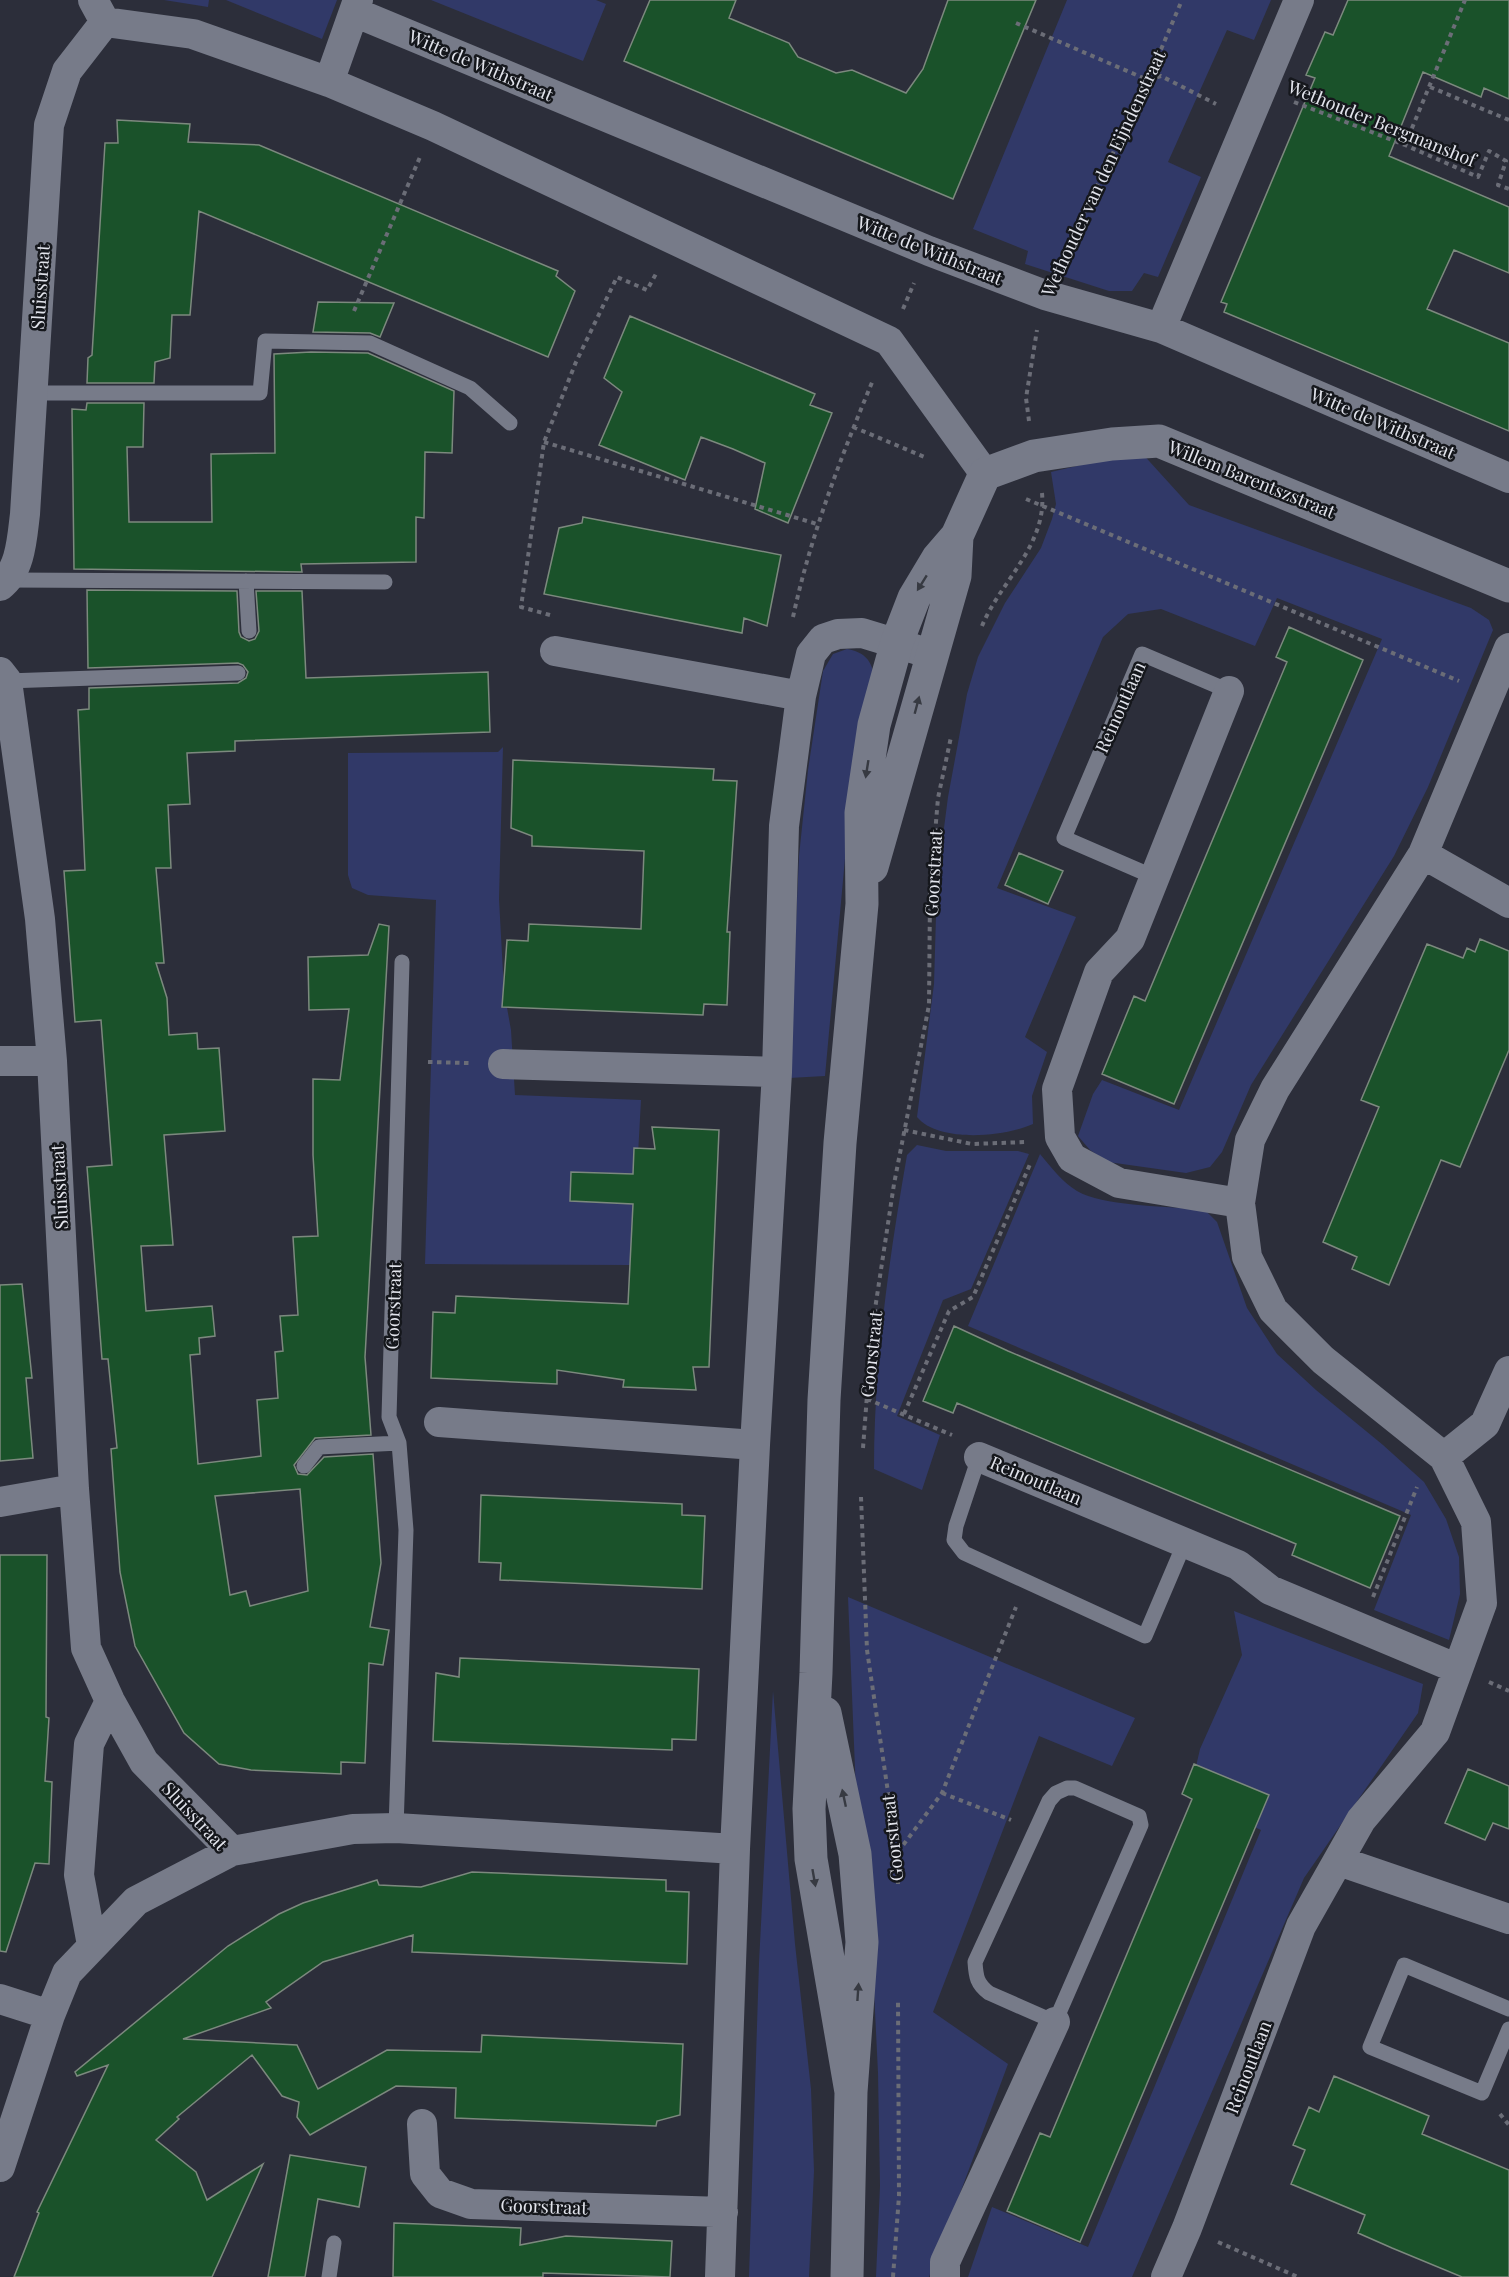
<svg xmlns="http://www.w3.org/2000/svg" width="1509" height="2277" viewBox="0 0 1509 2277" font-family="'Playfair Display',serif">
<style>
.green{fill:#313968}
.building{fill:#1a522a;stroke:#7c897e;stroke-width:1.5;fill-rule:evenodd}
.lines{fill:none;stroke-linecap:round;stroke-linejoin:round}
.path{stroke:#6b6d77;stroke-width:4;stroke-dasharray:4.5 4.5;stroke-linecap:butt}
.service{stroke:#777b89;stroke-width:15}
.minor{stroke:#777b89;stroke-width:30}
.tertiary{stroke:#777b89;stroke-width:33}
.oneway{fill:#373a42}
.labels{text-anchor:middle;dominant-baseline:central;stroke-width:5;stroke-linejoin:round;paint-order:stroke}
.street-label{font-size:18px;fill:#e2e4ec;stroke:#15171c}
</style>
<rect width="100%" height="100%" fill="#2c2e3a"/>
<path class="green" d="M164 0H209L208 7Z
M226 0H337L322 39Z
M431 0H596L606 4 583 61Z
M1067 0H1271L1254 40 1227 30 1168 162 1201 177 1158 277 1144 273 1132 291H1109L1025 264 1028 251 973 229Z
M1140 451 1189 505 1471 608 1489 620 1493 630 1428 787 1394 856 1251 1085 1222 1152 1210 1167 1186 1173 1108 1162 1090 1150 1078 1136 1093 1094 1102 1080 1179 1110 1382 639 1277 598 1255 646 1161 609 1128 614 1103 637 997 888 1076 917 1025 1037 1047 1052 1032 1096 1033 1124C1005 1137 938 1143 917 1117L934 984 937 882 948 797 967 694 978 657 1005 603 1041 548 1052 519 1056 504 1051 472Z
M847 649C863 652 870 658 874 674L847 837 825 1076 789 1078 799 856 808 770 823 671 833 654Z
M503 747 499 899 504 991 511 1030 515 1095 641 1100 632 1265 425 1264 436 900 368 895 352 888 348 875V753L498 752Z
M917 1145 946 1151H1018L1029 1154 971 1289 943 1300 897 1416 940 1435 922 1490 874 1469C874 1363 889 1259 907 1155Z
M1040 1154C1051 1167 1062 1182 1077 1191 1103 1206 1162 1206 1193 1209L1206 1211 1217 1222 1247 1308 1277 1354 1316 1390 1383 1445 1424 1482 1446 1519 1459 1557 1460 1594 1449 1640 1374 1610 1411 1515 968 1326Z
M848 1597 1135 1718 1112 1766 1039 1736 933 2012 1008 2064 929 2277H876L880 2186 878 2073 872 1949 856 1793Z
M1234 1611 1423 1684 1418 1713 1304 1878 1132 2277H968L992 2207 1088 2247 1261 1830 1189 1797 1200 1749 1242 1655Z
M773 1691 795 1944 811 2089 814 2171 809 2277H749L759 1963Z"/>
<path class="building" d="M650 0H736L729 18 789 43 798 57 836 73 852 70 906 93 923 69 948 0H1036L953 199 624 61Z
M1348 0H1509V99L1484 88 1481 97 1423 72 1389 156 1509 207V273L1454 250 1427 309 1509 343V431L1224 312 1227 304 1221 302 1315 78 1306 75 1325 32 1333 35Z
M117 120 190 124 188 142 259 145 558 271 556 276 575 291 548 357 199 211 190 315H172L170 358 155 362 154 383H87L88 358 92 355 105 143H118Z
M318 302 394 303 380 337 370 333 313 332Z
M630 316 815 394 810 405 832 413 788 523 755 509 765 463 733 449 701 437 685 480 599 445 622 392 604 378Z
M311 352 368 353 454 391 452 453 425 452 424 518 416 517V562L301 564 302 572 74 569 72 409 86 410 87 403H144L143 447H127L129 522H212L211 454 275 453 274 354Z
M583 517 781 555 767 626 744 618 742 633 544 594 559 528 582 523Z
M87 590 237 591 239 632 241 637 249 641 255 639 259 631 256 591H302L306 678 488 672 490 732 235 741V751L187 753 190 804 168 805 171 868H156L164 963H156L167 998 169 1035 197 1033 198 1049 219 1048 225 1131 164 1135 173 1245 141 1246 146 1311 212 1306 215 1336 199 1338 200 1354 190 1355 198 1464 261 1456 257 1400 278 1398 275 1352 283 1351 280 1316 298 1315 293 1237 318 1236 313 1155V1079L340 1080 349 1009 309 1010 308 957 368 955 379 924 389 926 365 1357 371 1435 315 1438 294 1465 298 1474 307 1475 324 1457 373 1454 381 1563 370 1627 389 1630 383 1665 369 1663 365 1763 341 1762V1774L251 1770 219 1764 184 1733 135 1646 120 1572 111 1449 117 1448 108 1359H102L87 1167 112 1165 101 1020 75 1022 64 871 85 870 78 710 89 709V688L238 683 246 678 248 672 243 665 238 663 88 668ZM300 1489 308 1591 250 1606 246 1591 230 1595 215 1496Z
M1289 627 1363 660 1174 1104 1102 1074 1134 996 1145 1001 1287 662 1276 657Z
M513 760 714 769 713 780 737 781 727 932H730L727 1005 704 1004 703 1015 502 1007 507 940 528 941 529 924 641 929 644 851 532 846V836L511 828Z
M1019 853 1063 871 1048 904 1005 885Z
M1480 939 1509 951V1050L1460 1167 1441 1160 1389 1285 1352 1269 1357 1257 1323 1242 1379 1107 1361 1100 1427 944 1463 958 1467 948 1475 952Z
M652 1127 719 1130 709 1367H693L696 1390 623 1387 624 1380 557 1370V1384L431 1378 433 1312 455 1313 456 1296 628 1304 633 1204 570 1201 571 1172 633 1174 634 1148 655 1149Z
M22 1284 32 1378H26L33 1458 0 1461V1285Z
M954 1326 1008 1351 1400 1516 1370 1588 1292 1555 1296 1544 957 1403 953 1413 923 1401Z
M481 1495 682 1504V1515L705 1516 702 1589 500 1580 501 1563 479 1562Z
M0 1555H47L46 1717 49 1718 45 1781 52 1782 49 1864 35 1863 6 1952 0 1951Z
M460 1658 699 1669 696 1740 672 1739V1750L433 1741 436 1673 459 1677Z
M1194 1764 1269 1795 1080 2242 1007 2211 1040 2133 1050 2137 1192 1799 1182 1794Z
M1468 1769 1509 1786V1829L1493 1823 1485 1840 1445 1823Z
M472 1872 666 1880V1891L689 1892 687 1964 412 1952 413 1935 323 1962 266 2002 271 2008 183 2039 297 2045 318 2089 387 2050 481 2052 482 2035 683 2044 680 2115 657 2121 656 2126 455 2118 456 2088 396 2086 310 2135 297 2117 299 2102 282 2096 252 2055 177 2117 179 2119 156 2140 196 2172 207 2200 263 2164 212 2277H14L39 2213 37 2212 108 2065 77 2076 75 2072 228 1946 279 1914 303 1903 377 1880 379 1885 421 1887Z
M1334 2076 1429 2116 1422 2134 1509 2170V2277H1462L1392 2248 1358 2233 1365 2215 1291 2184 1305 2150 1293 2145 1309 2107 1319 2112Z
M290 2155 366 2167 359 2207 318 2199 305 2277H268Z
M394 2223 521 2228 520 2245 566 2236 672 2241 670 2277 543 2273V2277H393Z"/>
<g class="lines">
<path class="path" d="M1016 23 1148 80 1161 76 1216 104
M1430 87 1509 120
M1294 102 1405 145 1478 177 1489 151 1506 161 1498 185 1509 189
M1405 145 1465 0
M1061 261 1148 80 1182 0
M903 309 914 283
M354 311 420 157
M1029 421 1026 398 1037 330
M853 427 927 458
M544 442 817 524
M1026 499 1459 681
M550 615 521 607 544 442 576 362 617 277 647 290 657 272
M793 617C811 534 841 457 873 380
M982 626C1000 582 1047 545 1042 493
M428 1062 469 1063
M904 1130 972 1144 1026 1142
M867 1399 952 1435
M904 1414 949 1311 973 1297 1031 1162
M863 1448 872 1329 894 1184 929 1005 930 894 938 798 951 737
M861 1497 867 1650 897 1853 898 1884
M1373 1597 1417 1487
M1489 1682 1509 1691
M942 1793 1011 1820
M898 1852 942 1793 1016 1607
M1500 2114 1509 2125
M1218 2242 1298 2277
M893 2277 899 2196 898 1999"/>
<path class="service" d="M33 393H260L265 341 370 343 470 388 510 423
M8 580 385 582
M246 581 249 631
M7 681 238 673
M1154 877 1064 838 1142 654 1229 691
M979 1457 956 1526 954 1540 964 1553 1145 1636 1185 1542
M304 1466 319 1447 399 1443
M1067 1788H1075L1139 1816 1141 1825 1055 2022 989 1993C977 1984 976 1977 975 1962L1049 1801 1056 1793Z
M396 1828 406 1530 399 1443 389 1417 402 962
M1509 2009 1404 1965 1370 2047 1482 2093 1509 2029
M329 2277 334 2243"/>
<path class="minor" d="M93 0 105 22
M354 12 929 251 1045 295 1161 328 1509 478
M105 22 193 34 329 82 433 126 889 341 985 474
M329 82 358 0
M1161 328 1299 0
M0 586C21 570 22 538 25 514L49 125 67 71 105 22
M555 651 801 696
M0 672 7 681 40 919 52 1061 74 1489 86 1648 110 1701 144 1762 232 1851
M1229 691 1130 939 1099 972 1057 1089 1060 1137 1072 1158 1119 1183 1240 1203
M1423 854 1509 903
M0 1061H52
M503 1064 777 1072
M439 1422 755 1445
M979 1457 1238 1565 1270 1590 1458 1669
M1444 1457 1485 1424 1509 1371
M0 1502 74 1489
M1339 1861 1509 1919
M92 1945 79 1875 89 1744 110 1701
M0 1999 50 2015
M422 2124 425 2174 440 2193 471 2204 723 2212
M0 2167 50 2015 67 1973 136 1901 232 1851 353 1829 396 1828 735 1849
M720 2277 735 1849 755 1445 777 1072 784 826 801 696 811 654 823 639 838 634 862 633 931 654
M945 2277V2262L1055 2022
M1166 2277 1187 2228 1301 1926 1361 1820 1435 1732 1482 1603 1476 1522 1444 1457 1323 1360 1273 1310 1247 1257 1240 1203 1250 1140 1275 1089 1423 854 1509 648"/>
<path class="tertiary" d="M872 867 955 576 957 536
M825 1713 855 1854 862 1942 851 2092 847 2277
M851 2092 811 1859 809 1809 816 1673 824 1400 840 1143 862 904 861 813 874 725 897 642 914 598 938 558 957 536 985 474 1034 456 1112 444 1159 441 1509 586"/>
</g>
<defs><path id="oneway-solid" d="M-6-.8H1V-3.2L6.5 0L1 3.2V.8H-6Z" transform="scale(1.5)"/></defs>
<g class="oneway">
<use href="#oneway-solid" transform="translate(922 583) rotate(122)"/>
<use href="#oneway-solid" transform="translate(917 705) rotate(-75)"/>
<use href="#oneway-solid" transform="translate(867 769) rotate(99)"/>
<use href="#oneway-solid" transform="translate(844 1798) rotate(-102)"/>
<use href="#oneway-solid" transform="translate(814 1878) rotate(80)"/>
<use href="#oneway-solid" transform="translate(858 1992) rotate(-86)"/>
</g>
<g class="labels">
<g class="street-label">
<text transform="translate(481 65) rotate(23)">Witte de Withstraat</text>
<text transform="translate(1382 123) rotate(22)">Wethouder Bergmanshof</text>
<text transform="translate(1103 173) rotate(-65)">Wethouder van den Eijndenstraat</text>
<text transform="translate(930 250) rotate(22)">Witte de Withstraat</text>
<text transform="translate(40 287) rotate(-86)">Sluisstraat</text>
<text transform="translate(1383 423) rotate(23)">Witte de Withstraat</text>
<text transform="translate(1252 479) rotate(22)">Willem Barentszstraat</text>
<text transform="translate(1120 707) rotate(-66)">Reinoutlaan</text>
<text transform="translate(933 873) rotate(-87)">Goorstraat</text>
<text transform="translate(59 1187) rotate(-93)">Sluisstraat</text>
<text transform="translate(393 1306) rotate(-88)">Goorstraat</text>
<text transform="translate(871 1354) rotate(-84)">Goorstraat</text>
<text transform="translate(1036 1480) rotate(23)">Reinoutlaan</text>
<text transform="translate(195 1816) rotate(47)">Sluisstraat</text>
<text transform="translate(892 1838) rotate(-96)">Goorstraat</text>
<text transform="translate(1248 2067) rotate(-69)">Reinoutlaan</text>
<text transform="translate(544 2206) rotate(2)">Goorstraat</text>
</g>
</g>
</svg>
